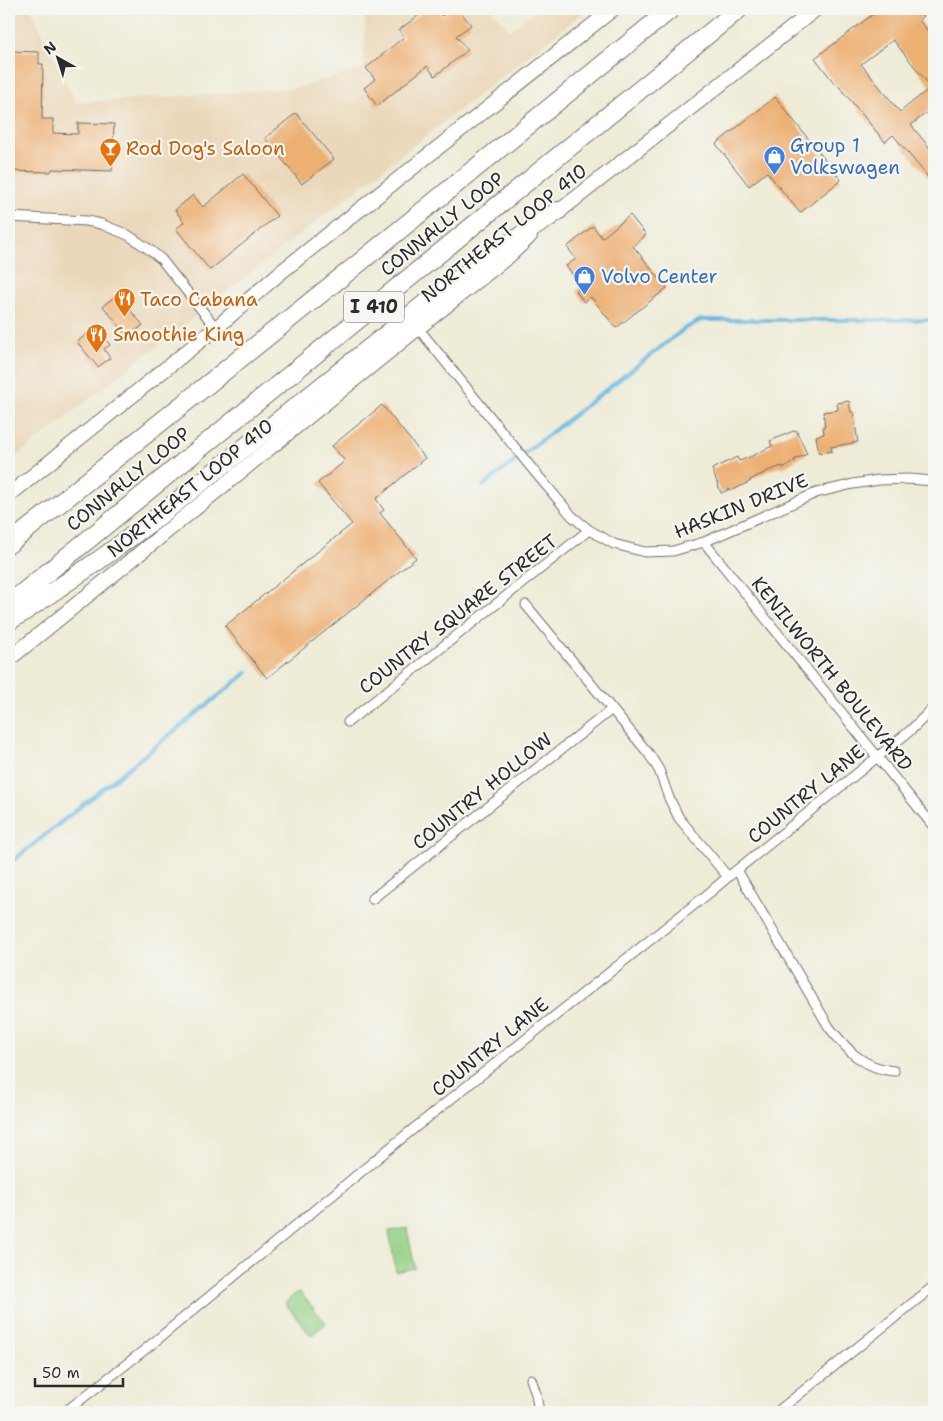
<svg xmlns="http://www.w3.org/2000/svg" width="943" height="1421" viewBox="0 0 943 1421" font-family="'Shantell Sans',sans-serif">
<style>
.built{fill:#ebd8ba}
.green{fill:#95d186;stroke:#607e58}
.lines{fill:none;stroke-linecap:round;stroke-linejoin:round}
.stream{stroke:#67b9e2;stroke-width:4}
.building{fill:#edb073;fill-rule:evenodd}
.minor-casing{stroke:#6f6e67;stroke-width:11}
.secondary-casing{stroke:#6f6e67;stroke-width:16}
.motorway-casing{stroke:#6f6e67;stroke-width:20}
.minor{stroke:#fff;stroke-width:9}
.secondary{stroke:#fff;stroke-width:14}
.motorway{stroke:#fff;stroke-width:18}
.labels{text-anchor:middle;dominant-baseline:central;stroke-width:4.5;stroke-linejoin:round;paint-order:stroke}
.shield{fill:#f6f6f2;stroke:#686867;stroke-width:1}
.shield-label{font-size:18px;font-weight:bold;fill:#2b2b2b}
.shop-label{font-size:19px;fill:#366cbe;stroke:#f6f6f2;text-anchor:start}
.food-label{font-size:19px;fill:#c56008;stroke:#f6f6f2;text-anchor:start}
.street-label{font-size:19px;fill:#2b2b2b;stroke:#f6f6f2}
</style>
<rect width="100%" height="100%" fill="#f6f6f2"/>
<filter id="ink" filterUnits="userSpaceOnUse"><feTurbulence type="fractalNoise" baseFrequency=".02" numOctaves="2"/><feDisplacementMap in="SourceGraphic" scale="10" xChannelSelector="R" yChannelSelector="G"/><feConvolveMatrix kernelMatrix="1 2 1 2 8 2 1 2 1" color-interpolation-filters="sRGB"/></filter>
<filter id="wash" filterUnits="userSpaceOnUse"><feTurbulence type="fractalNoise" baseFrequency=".0096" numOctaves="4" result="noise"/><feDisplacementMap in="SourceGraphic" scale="20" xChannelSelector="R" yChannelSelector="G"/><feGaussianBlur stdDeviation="1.12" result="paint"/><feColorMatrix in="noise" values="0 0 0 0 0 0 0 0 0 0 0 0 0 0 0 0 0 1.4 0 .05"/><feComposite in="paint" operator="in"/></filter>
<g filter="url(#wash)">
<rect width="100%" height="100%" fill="#eeebd6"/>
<path class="built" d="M9 9H31L76 103 296 88 363 69 366 9H490L510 30 537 9H588L9 462Z"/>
<path class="green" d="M407 1228 415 1268 396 1272 389 1231Z
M299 1291 326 1323 311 1336 285 1303Z"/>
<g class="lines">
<path class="stream" d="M483 486 684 329 701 320H934
M9 864 248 672"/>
</g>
<g id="blocks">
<path class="building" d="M427 9H437L442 16 451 9H458L471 25 456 36 468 50 435 76 427 66 377 106 364 88 375 79 366 68 404 37 399 30Z
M880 9H917L923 16 919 20 934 39V107L911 125 934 153V184L893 135 885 142 836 83 835 84 815 58ZM893 40 931 87 900 112 861 64Z
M9 51 39 52V64H43L42 119H53V133L78 134V123L114 124 112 171 52 169 51 172 9 171Z
M775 97 841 180 800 213 767 172 749 186 716 144Z
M296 113 334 159 302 184 265 138Z
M243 174 277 216 210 270 176 229 184 222 175 210 193 195 203 207Z
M630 215 646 235 633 246 667 288 616 328 591 297 584 302 576 291 582 286 566 266 576 259 567 247 593 226 602 238Z
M120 292 131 305 130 310 143 325 128 337 103 306Z
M88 333 94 341 102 335 110 345 104 349 110 358 98 367 77 342Z
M849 401 851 412H853L858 442 831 447 832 451 819 453 816 436 824 434 823 426H825L823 412 838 410 837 403Z
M382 405 425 458 376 499 384 510 380 513 416 558 267 678 225 626 352 524 318 483 345 461 332 446Z
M796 430 807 454 794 460 795 461 783 468 782 466 770 470 750 480 751 481 731 491 730 489 721 493 712 469 737 457 739 461 750 457 772 446 770 441Z"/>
</g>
</g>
<g filter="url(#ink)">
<use href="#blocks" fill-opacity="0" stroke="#6f6e67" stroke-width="1"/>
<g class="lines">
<defs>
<path id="minor" d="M9 217 87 221 101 224 128 235 150 250 161 259 216 328
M418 328 534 471 572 516 589 530 614 544 645 552 673 551 704 542 816 493 853 484 879 480 908 479 934 481
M704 542 934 827
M526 605 649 754 659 770 669 798 679 818 728 877
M348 722 589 530
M737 870 829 1027C848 1051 863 1068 894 1071
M372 899 612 709
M531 1379 536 1394 539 1412
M65 1412 147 1348 402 1138 709 893 728 877 911 730 934 707
M777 1412 934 1286"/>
<path id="secondary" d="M552 217 816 9
M9 495 216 328 281 272 613 9
M9 659 418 328 510 255 530 236"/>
<path id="motorway" d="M9 544 359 263 671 9
M9 604 739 9
M9 621 22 613 102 558 159 516 422 306 492 255 558 211"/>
</defs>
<use href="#minor" class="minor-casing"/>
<use href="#secondary" class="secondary-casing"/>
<use href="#motorway" class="motorway-casing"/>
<use href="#minor" class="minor"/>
<use href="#secondary" class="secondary"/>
<use href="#motorway" class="motorway"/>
</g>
</g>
<defs>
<symbol id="bar-pin" viewBox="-11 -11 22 30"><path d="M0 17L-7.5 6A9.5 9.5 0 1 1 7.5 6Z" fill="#e8710a" stroke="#f6f6f2"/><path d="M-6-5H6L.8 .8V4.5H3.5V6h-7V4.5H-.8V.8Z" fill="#fff"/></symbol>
<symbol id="shop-pin" viewBox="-11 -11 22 30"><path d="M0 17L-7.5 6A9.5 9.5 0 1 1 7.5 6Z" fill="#3f7fe0" stroke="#f6f6f2"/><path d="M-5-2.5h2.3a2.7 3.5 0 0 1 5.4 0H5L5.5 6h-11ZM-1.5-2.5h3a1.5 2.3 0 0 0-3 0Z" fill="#fff"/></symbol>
<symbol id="restaurant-pin" viewBox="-11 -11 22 30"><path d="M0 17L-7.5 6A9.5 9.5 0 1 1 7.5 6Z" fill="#e8710a" stroke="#f6f6f2"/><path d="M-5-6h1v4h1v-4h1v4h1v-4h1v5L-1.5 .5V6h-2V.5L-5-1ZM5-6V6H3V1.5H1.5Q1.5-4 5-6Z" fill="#fff"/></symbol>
</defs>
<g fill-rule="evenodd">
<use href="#bar-pin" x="98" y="136" width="25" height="34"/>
<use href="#shop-pin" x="762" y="144" width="25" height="34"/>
<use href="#shop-pin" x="572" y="264" width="25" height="34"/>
<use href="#restaurant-pin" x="112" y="286" width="25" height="34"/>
<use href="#restaurant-pin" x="84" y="322" width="25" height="34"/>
</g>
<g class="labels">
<rect class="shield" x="344" y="291.5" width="60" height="31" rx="4"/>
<g class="shield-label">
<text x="374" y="307">I 410</text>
</g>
<g class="shop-label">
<text x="790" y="145">Group 1<tspan x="790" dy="22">Volkswagen</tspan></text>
<text x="601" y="276">Volvo Center</text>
</g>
<g class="food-label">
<text x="126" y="148">Rod Dog's Saloon</text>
<text x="140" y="299">Taco Cabana</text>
<text x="113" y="334">Smoothie King</text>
</g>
<g class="street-label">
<text transform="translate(442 224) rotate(-39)">CONNALLY LOOP</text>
<text transform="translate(504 233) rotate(-39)">NORTHEAST LOOP 410</text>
<text transform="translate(128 479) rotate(-39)">CONNALLY LOOP</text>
<text transform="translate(190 488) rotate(-39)">NORTHEAST LOOP 410</text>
<text transform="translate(741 506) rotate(-22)">HASKIN DRIVE</text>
<text transform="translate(458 614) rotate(-38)">COUNTRY SQUARE STREET</text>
<text transform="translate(832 674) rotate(51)">KENILWORTH BOULEVARD</text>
<text transform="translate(482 791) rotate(-39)">COUNTRY HOLLOW</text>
<text transform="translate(806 794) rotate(-39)">COUNTRY LANE</text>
<text transform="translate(490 1047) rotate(-39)">COUNTRY LANE</text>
</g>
</g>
<rect width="943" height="1421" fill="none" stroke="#f6f6f2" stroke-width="30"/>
<g transform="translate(58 58) rotate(321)" stroke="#f6f6f2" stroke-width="4" paint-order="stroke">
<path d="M0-4L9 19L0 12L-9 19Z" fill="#2b2b2b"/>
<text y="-8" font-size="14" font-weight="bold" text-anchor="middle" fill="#2b2b2b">N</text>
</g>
<path d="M35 1378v8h88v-8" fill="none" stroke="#2b2b2b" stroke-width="2.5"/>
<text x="42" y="1378" font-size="15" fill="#2b2b2b" stroke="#f6f6f2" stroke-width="4" paint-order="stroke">50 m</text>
</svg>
